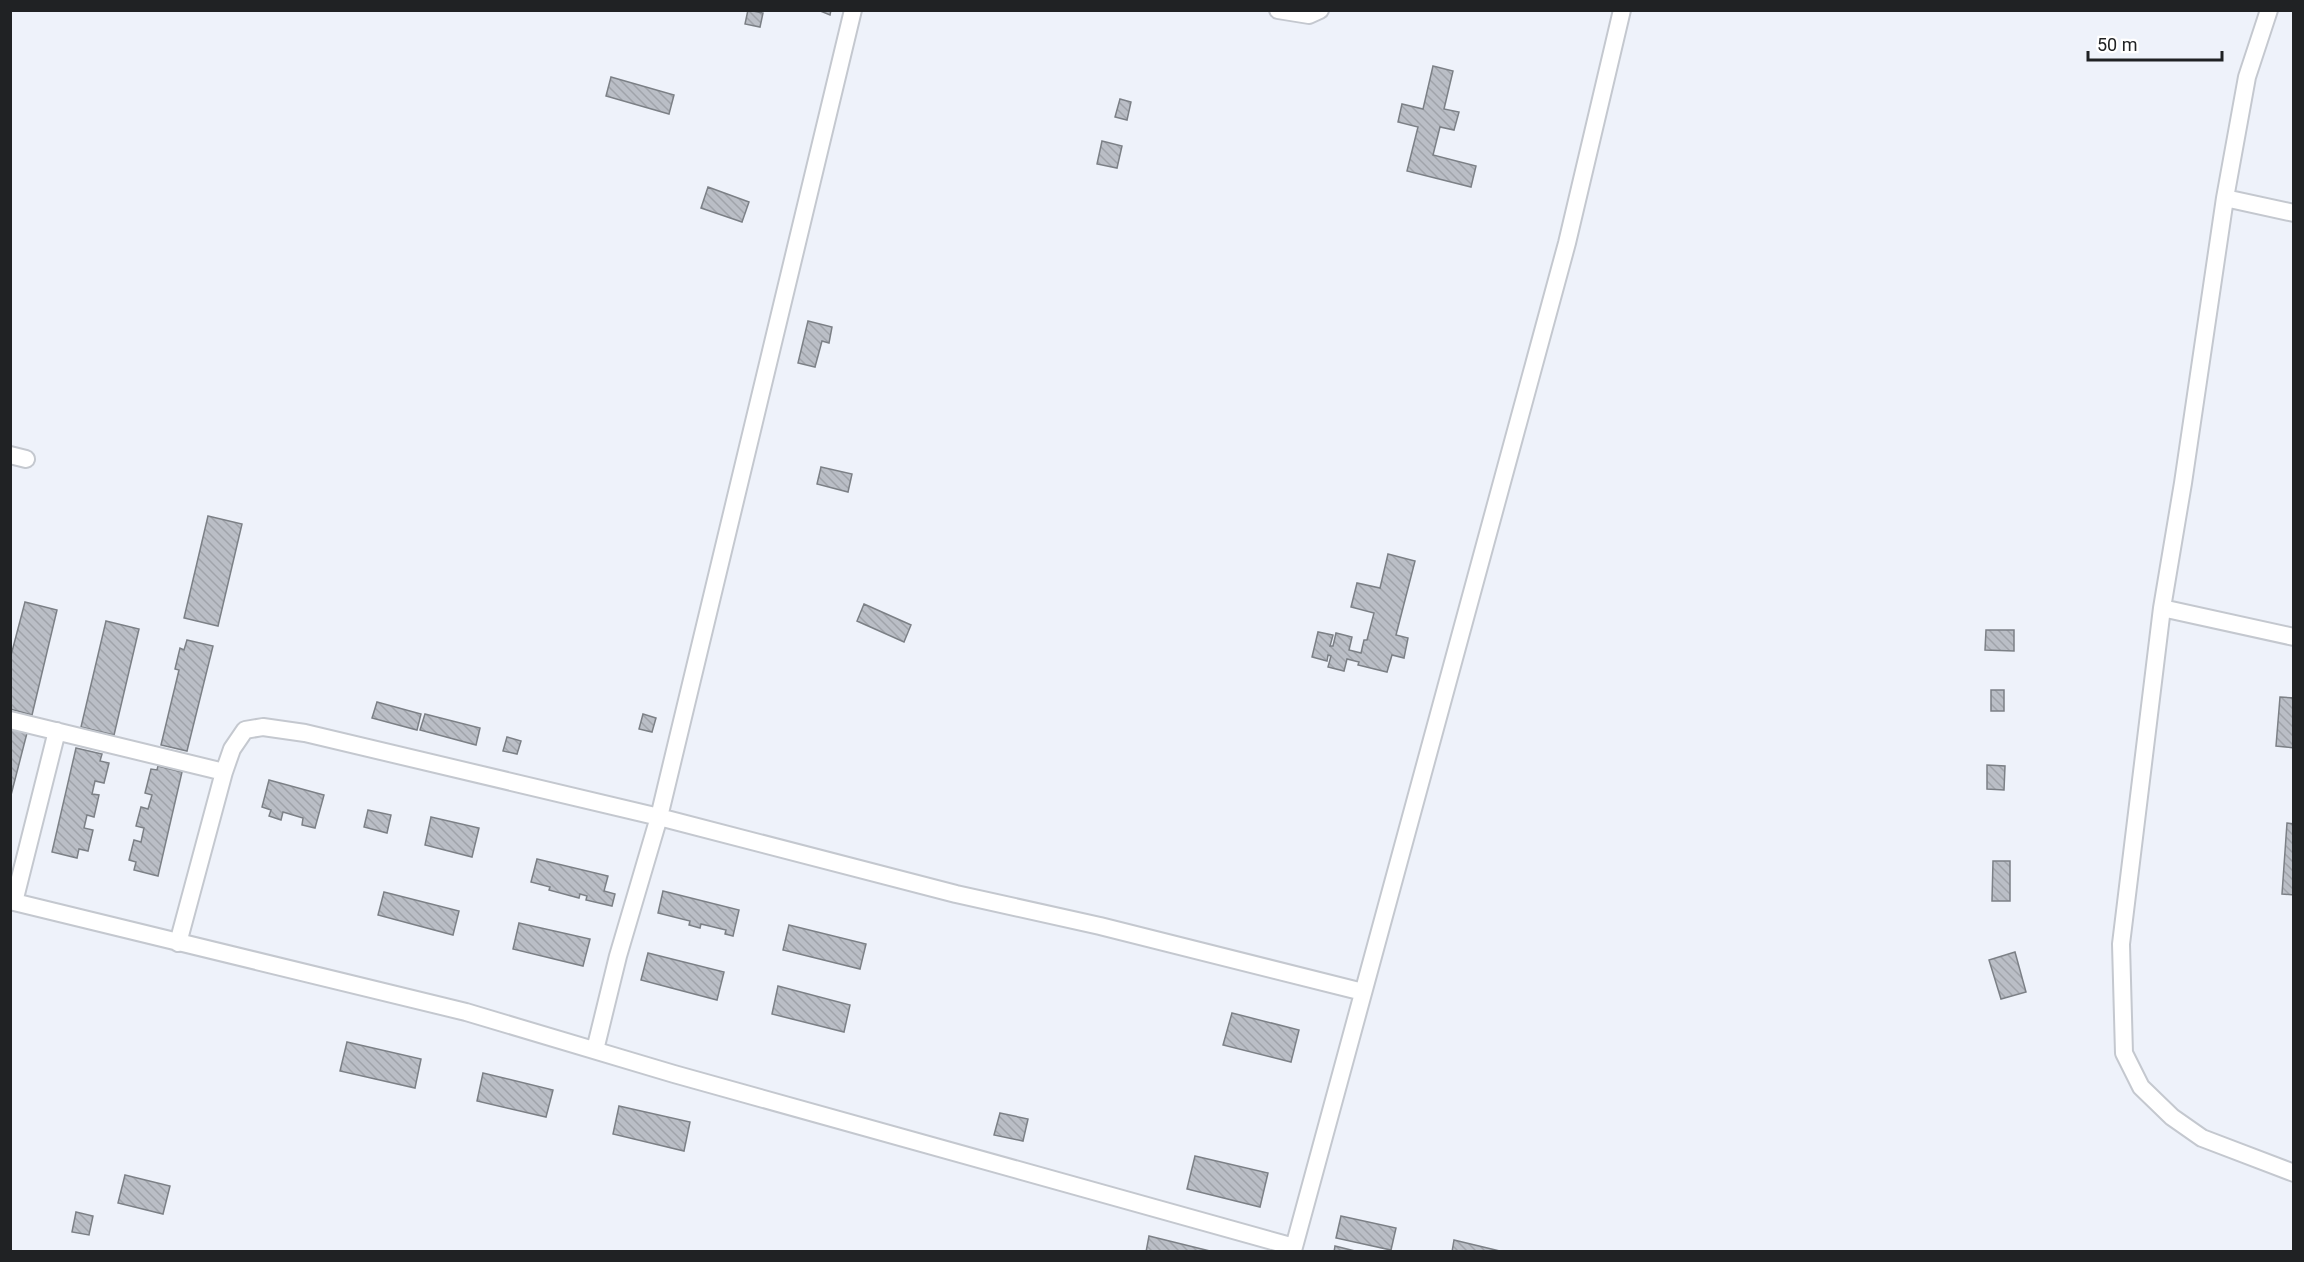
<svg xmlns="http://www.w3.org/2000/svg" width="2304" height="1262" viewBox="0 0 2304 1262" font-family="Roboto,sans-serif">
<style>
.building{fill:url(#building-back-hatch);stroke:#7c8086;stroke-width:1.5}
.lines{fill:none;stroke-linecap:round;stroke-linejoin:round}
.minor-casing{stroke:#c4c8cf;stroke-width:20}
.minor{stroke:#fff;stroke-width:16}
</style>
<defs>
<pattern id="building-back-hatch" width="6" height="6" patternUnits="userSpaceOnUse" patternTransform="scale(1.5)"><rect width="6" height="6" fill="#babec6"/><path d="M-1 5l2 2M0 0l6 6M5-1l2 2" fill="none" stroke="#a0a3aa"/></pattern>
</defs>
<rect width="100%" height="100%" fill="#eef2fa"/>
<path class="building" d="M748 10 763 13 760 27 745 24Z
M818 10H831L830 15Z
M1433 66 1453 71 1444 109 1459 112 1454 130 1440 127 1433 155 1476 166 1471 187 1407 171 1418 127 1398 122 1402 104 1423 109Z
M611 77 674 95 669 114 606 96Z
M1120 99 1131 102 1127 120 1115 117Z
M1102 141 1122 146 1117 168 1097 164Z
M708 187 749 202 742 222 701 208Z
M808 321 832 327 829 343 822 341 815 367 798 363Z
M821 467 852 474 848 492 817 484Z
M208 516 242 524 218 626 184 618Z
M1388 554 1415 561 1396 635 1408 638 1404 658 1392 655 1387 672 1358 665 1359 662 1347 659 1344 671 1328 667 1331 656 1328 655 1327 661 1312 657 1318 632 1333 635 1330 646H1333L1336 633 1352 637 1349 650 1361 653 1364 640H1367L1374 613 1351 607 1357 583 1380 588Z
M25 602 57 610 32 715 10 709V659Z
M864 604 911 625 904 642 857 621Z
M106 621 139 629 114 735 81 727Z
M1986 630H2014V651L1985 650Z
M187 640 213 646 187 751 161 745 179 670 175 669 180 648 184 650Z
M1991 690H2004V711H1991Z
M2280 697 2294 698V748L2276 746Z
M377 702 421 714 417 730 372 718Z
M425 714 480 728 476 745 420 730Z
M643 714 656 718 652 732 639 729Z
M10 729 27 733 10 799Z
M507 737 521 741 517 754 503 751Z
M76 748 102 754 100 761 109 763 104 783 95 781 92 794 99 795 94 817 87 815 84 828 93 830 88 851 79 849 77 858 52 852Z
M1987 765 2005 766 2004 790 1987 789Z
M158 766 182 772 158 876 134 870 136 862 129 860 134 840 141 842 144 828 136 826 141 807 148 809 152 795 145 793 151 769 157 770Z
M269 780 324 795 315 828 302 825 303 818 283 812 281 820 269 816 271 810 262 807Z
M368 810 391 815 387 833 364 827Z
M431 817 479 828 472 857 425 845Z
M2287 823 2294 824V895L2282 894Z
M537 859 608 876 604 891 615 894 612 906 586 900 587 896 580 894 579 898 549 890 550 887 531 882Z
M1993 861H2010V901H1992Z
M663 891 739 910 733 936 725 934 726 930 701 924 700 928 689 925 690 921 658 913Z
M384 892 459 911 453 935 378 915Z
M519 923 590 939 583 966 513 949Z
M789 925 866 944 860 969 783 950Z
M2015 952 2026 992 2001 999 1989 960Z
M648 953 724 972 717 1000 641 980Z
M778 986 850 1005 844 1032 772 1014Z
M1232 1013 1299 1030 1291 1062 1223 1045Z
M347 1042 421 1059 415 1088 340 1071Z
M483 1073 553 1090 546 1117 477 1101Z
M619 1106 690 1122 684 1151 613 1134Z
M1000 1113 1028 1119 1023 1141 994 1135Z
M1195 1156 1268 1173 1260 1207 1187 1189Z
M125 1175 170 1186 163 1214 118 1203Z
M76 1212 93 1216 89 1235 72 1232Z
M1341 1216 1396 1228 1391 1250 1336 1238Z
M1149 1236 1214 1252H1146Z
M1454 1240 1504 1252H1452Z
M1335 1246 1359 1252H1334Z"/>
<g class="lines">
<defs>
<path id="minor" d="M1278 10 1309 15 1320 10
M2225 198 2247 77 2269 10
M2294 213 2225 198 2183 483 2162 608 2121 944 2124 1053 2141 1087 2172 1117 2202 1138 2294 1173
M10 455 26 459
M2162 608 2294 637
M10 720 224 772
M10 901 466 1012 674 1074 1294 1247 1567 243 1622 10
M14 902 57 731
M178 943 224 772 232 749 245 730 263 727 305 733 659 817 956 894 1100 926 1363 992
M595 1050 618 956 659 817 853 10"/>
</defs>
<use href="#minor" class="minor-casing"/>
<use href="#minor" class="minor"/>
</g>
<rect width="2304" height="1262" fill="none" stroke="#202224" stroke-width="24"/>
<path d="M2088 51v9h134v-9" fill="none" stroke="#202224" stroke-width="3"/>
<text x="2097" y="51" font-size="18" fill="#202224" stroke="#ffffff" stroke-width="4.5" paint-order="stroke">50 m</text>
</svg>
